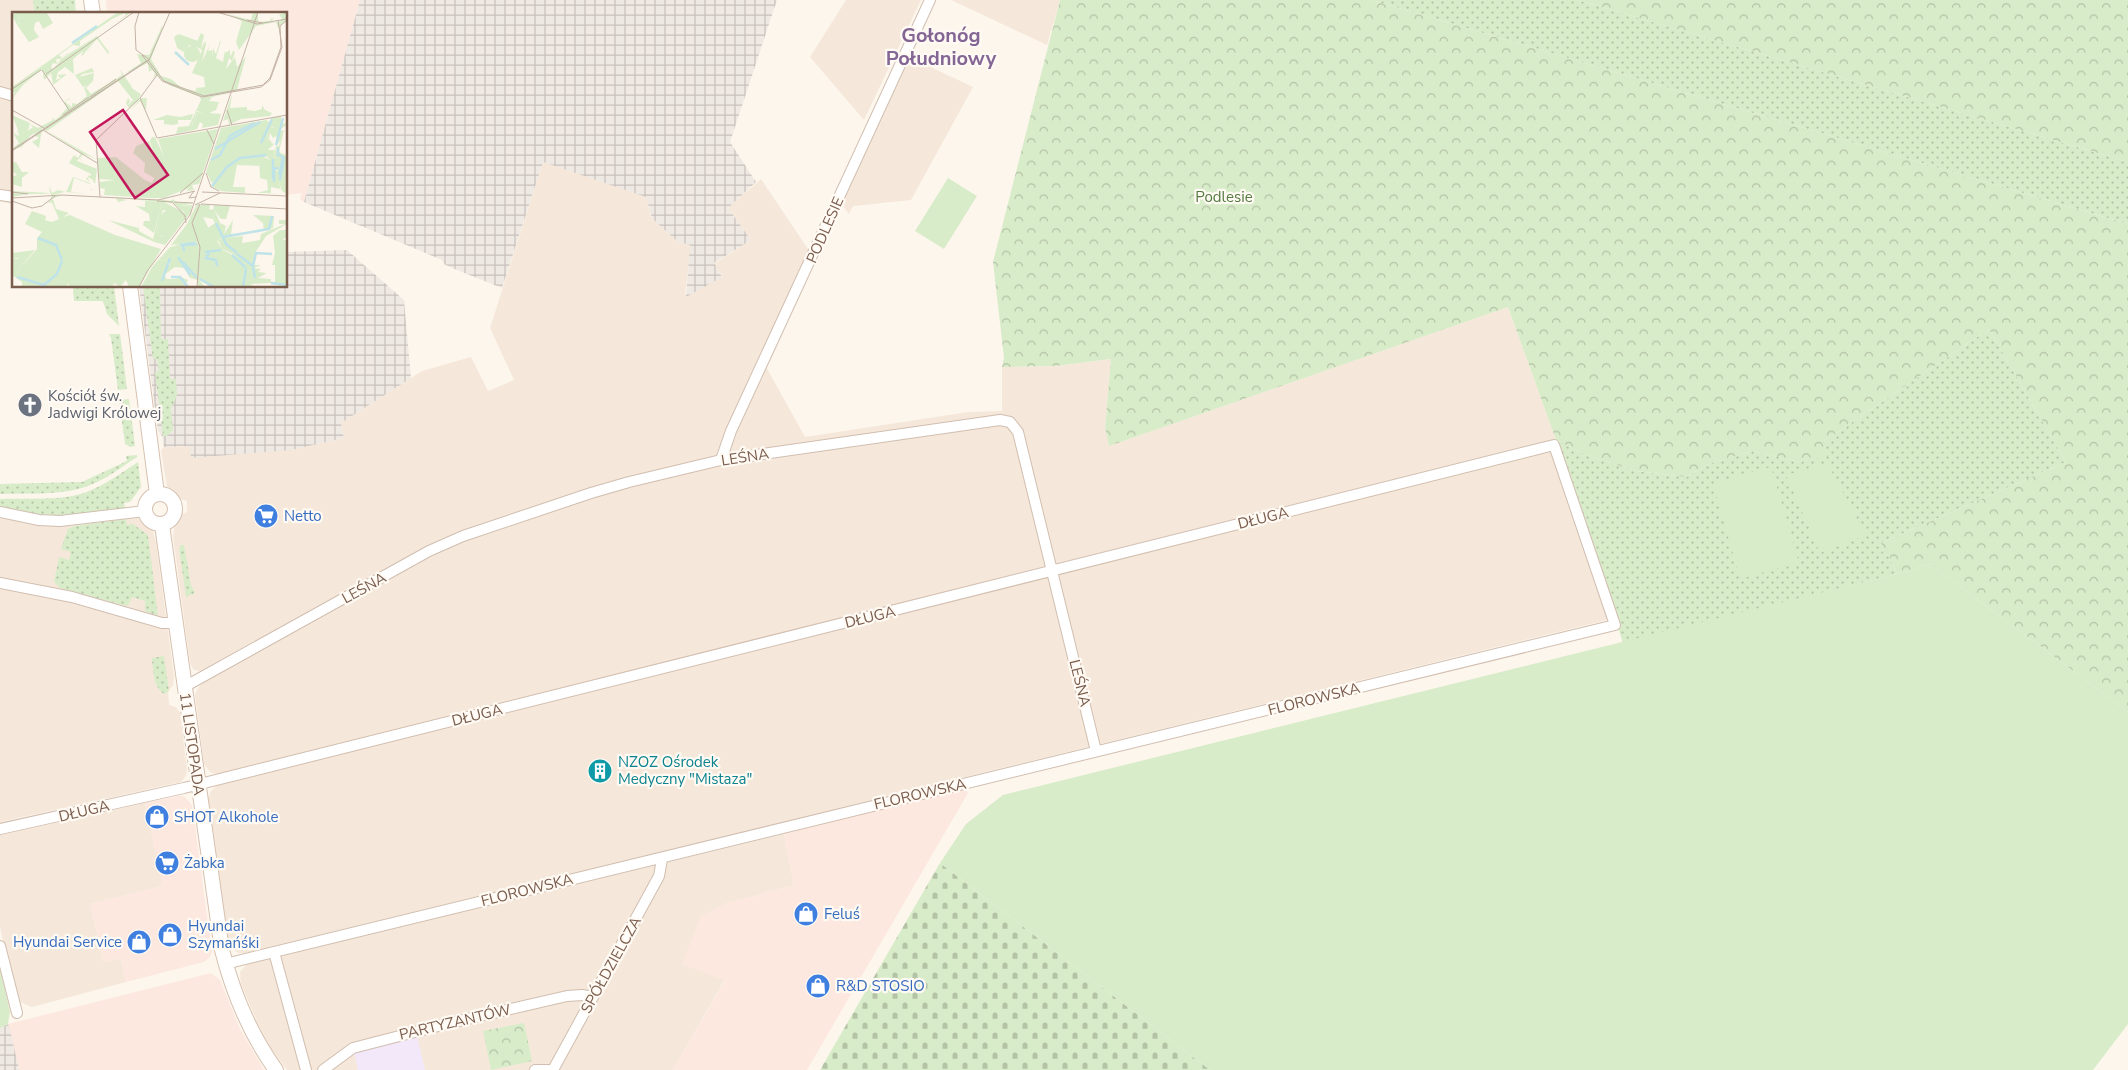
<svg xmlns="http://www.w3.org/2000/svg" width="2128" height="1070" viewBox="0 0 2128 1070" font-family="'Nunito Sans',sans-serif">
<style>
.residential{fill:#f5e8da}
.commercial{fill:#fde8e0}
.industrial{fill:url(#industrial-grid)}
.education{fill:#f3e8fa}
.grass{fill:url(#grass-dots)}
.forest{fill:url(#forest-crowns)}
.cemetery{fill:url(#cemetery-stones)}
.garden{fill:#d8ecc9}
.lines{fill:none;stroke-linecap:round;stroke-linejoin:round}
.street-casing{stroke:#d1beb0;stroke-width:12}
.secondary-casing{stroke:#d6c0b0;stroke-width:16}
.street{stroke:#fff;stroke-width:10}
.secondary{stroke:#fff;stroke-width:14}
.labels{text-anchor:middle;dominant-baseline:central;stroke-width:4.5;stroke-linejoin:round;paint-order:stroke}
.park-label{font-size:15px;fill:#537a41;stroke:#fffaf3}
.street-label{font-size:15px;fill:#7a5c4d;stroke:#fffaf3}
.worship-label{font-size:15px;fill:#5b616d;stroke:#fffaf3;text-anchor:start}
.shop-label{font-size:15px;fill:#366cbe;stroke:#fffaf3;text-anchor:start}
.culture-label{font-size:15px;fill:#0d838f;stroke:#fffaf3;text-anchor:start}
.district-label{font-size:20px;font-weight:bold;fill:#846695;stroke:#fffaf3}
.inset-river{fill:none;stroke:#bfe3e8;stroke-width:2.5}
.inset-road{fill:none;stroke:#c5b3a7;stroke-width:1}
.view{fill:#c2185b;fill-opacity:0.15;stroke:#c2185b;stroke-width:2.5}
.inset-edge{fill:none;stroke:#7a5c4d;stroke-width:2.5}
</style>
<defs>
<pattern id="industrial-grid" width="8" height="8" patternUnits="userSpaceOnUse" patternTransform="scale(1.25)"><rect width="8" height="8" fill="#efe9e4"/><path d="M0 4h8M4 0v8" fill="none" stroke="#c7c0bb"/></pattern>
<pattern id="grass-dots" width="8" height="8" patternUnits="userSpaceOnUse" patternTransform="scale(1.25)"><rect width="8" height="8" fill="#d8ecc9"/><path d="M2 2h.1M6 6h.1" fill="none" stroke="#b4c2a5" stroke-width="1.8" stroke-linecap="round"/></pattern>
<pattern id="forest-crowns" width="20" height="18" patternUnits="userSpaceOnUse" patternTransform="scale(1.25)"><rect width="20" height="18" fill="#d8ecc9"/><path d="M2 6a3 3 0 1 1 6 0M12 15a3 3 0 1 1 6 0" fill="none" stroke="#b4c2a5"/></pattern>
<pattern id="cemetery-stones" width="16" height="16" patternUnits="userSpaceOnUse" patternTransform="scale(1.25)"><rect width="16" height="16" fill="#d8ecc9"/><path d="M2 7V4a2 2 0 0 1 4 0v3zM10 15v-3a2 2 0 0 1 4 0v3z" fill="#b4c2a5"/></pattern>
</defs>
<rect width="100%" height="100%" fill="#fdf6ec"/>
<path class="residential" d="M0 0H33L34 14H14V204L0 202Z
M846 0H921L864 120 810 57Z
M951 0H1060L1047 45Z
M909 57 973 87 911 200 853 206 849 214 841 203Z
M543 162 646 196 651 217 656 222 677 241 691 245 685 295 722 276 714 264 751 240 728 208 761 179 810 252 760 356 805 437 942 416 969 412 1002 411V367L1057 366 1111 359 1105 428 1109 446 1508 307 1556 440 1615 618 246 953H239L233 950 228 941 208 798 211 791 218 784 216 774 210 772 204 764 195 695 198 688 203 682 201 672 193 669 190 663 173 536 175 523 181 515 187 512V501L178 498 167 487 161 451 164 447 190 446 291 450 344 438 341 423 422 371 471 357 488 391 514 380 490 328Z
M0 518 47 526H74L137 518 152 529 156 542 174 676 173 685 168 692 169 705 176 707 180 713 187 769 186 776 181 782 0 822Z
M145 803 163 886 90 904 104 962 121 958 126 982 32 1007 20 1002 14 988 0 927V835Z
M784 834 794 885 725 904 682 964 725 979 673 1070H287L271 1048 258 1024 241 984 240 972 247 964Z"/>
<path class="commercial" d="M106 0H360L304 202 300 199 302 193 286 195V14H107Z
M964 788 968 793 807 1070H673L725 980 682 964 701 916 725 904 794 885 784 834Z
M179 796H184L192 805 212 952 209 958 204 962 126 982 121 958 104 962 90 904 163 886 145 803Z
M211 973 220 980 240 1029 264 1070H19L8 1024Z"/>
<path class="industrial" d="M360 0H777L730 142 756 182 728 208 751 240 714 263 722 277 686 297 690 245 677 241 656 222 652 218 646 197 543 162 502 288 452 268 444 264 442 260 304 202Z
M347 250 404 300 411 378 341 423 344 438 291 450 191 458 190 446 164 447 162 436 158 431 139 286H286V252Z
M8 1024 10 1029 19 1070H0V1028Z"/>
<path class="education" d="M417 1036 425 1070H358L354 1052Z"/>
<path class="grass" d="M33 0H75L76 14H34Z
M1372 0H1578L2128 162V224Z
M73 286H114L119 326 107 314 103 301H74Z
M143 286H160L161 339H168L170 379H176L177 395 171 409 173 430 167 436H163L155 372 159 371 157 359H153Z
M1989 329 2066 462 1881 543 1883 552 1890 558 1897 574 1623 643 1556 440 1586 455 1636 471 1686 477 1711 463 1753 451 1799 462 1827 456 1823 442Z
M109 334H120L127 389 118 390 111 338Z
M129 399 135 446 130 447 125 444 119 400Z
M137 455V457C119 469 100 484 78 489 53 495 26 493 0 494V484L82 482 127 461 126 456Z
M138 462 141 487 130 502 124 503 125 508C101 511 78 516 54 515 36 515 18 510 0 506V499C27 498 59 501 84 493 104 486 121 473 138 462Z
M126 519 127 525 133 524 148 535 158 616 145 611V601L132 597 129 604 126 606 60 588 54 582 59 557 69 560 71 552 61 549 68 529 74 526Z
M181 545H184L191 585 195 593 186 597 179 548Z
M164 656 169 691 164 694C153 687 153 669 152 658Z"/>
<path class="forest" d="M1060 0H1372L2128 224V712L1930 564 1897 574 1890 558 1883 552 1881 543 2066 462 1989 329 1823 442 1828 457 1799 462 1753 451 1711 463 1686 477 1636 471 1586 455 1556 440 1508 307 1109 446 1105 428 1111 359 1056 366 1002 367 1004 358 993 262Z
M1578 0H2128V162Z
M524 1023 532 1061 491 1070 483 1031Z"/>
<path class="cemetery" d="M940 863 1210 1070H820Z"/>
<path class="garden" d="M948 178 977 196 944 249 915 231Z
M1827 463 1866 535 1820 553 1786 475Z
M1771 467 1799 562 1740 579 1713 483Z
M1930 564 2128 712V1024L2093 1070H1210L940 863 966 824 1003 795 1897 574Z
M0 969 10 1012 8 1024 0 1028Z"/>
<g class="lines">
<defs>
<path id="street" d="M0 92 14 96
M0 195 14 197
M721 460 731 431 930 0
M0 512 39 520 60 521 145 511
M0 583 72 597 162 623H176
M184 687 429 551 463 536 591 493 629 482 721 460 1000 420 1010 422 1018 432 1096 751
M0 829 184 788 1554 445 1615 625 225 964
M0 946 17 1013
M274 952 306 1070
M323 1070 353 1048 446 1024 567 996 582 995 593 997
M535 1070H548
M553 1070 659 876 662 859"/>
<path id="secondary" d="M91 0 93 14
M130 286 157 494
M145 509a15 15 0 1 1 30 0a15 15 0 1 1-30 0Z
M162 525 222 950C233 993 250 1034 276 1070"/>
</defs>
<use href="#street" class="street-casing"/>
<use href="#secondary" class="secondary-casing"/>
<use href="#street" class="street"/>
<use href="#secondary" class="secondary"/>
</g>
<defs>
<symbol id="church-disc" viewBox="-11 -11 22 22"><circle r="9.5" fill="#6b7280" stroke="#fffaf3"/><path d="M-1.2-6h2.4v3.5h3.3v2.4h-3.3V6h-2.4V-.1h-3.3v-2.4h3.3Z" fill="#fff"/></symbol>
<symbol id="supermarket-disc" viewBox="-11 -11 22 22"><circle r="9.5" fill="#3f7fe0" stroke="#fffaf3"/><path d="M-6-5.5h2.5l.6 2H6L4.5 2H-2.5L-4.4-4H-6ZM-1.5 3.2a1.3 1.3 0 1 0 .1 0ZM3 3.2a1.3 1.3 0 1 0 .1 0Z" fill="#fff"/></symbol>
<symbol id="building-disc" viewBox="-11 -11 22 22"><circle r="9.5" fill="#0f9aa8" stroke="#fffaf3"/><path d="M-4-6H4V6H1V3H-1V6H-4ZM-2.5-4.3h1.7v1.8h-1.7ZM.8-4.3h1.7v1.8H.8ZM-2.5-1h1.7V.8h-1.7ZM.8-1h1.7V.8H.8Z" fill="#fff"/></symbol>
<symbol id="shop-disc" viewBox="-11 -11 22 22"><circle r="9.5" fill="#3f7fe0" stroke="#fffaf3"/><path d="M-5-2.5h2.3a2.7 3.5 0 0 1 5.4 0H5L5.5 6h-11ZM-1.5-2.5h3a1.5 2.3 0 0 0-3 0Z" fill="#fff"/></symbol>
</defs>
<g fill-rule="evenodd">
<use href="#church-disc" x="16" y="391" width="28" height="28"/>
<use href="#supermarket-disc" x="252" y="502" width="28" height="28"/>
<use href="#building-disc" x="586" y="757" width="28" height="28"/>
<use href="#shop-disc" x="143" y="803" width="28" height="28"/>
<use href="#supermarket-disc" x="153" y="849" width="28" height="28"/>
<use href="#shop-disc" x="792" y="900" width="28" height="28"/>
<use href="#shop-disc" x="156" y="921" width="28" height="28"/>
<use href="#shop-disc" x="125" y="928" width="28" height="28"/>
<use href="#shop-disc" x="804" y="972" width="28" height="28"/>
</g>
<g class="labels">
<g class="park-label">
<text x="1224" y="197">Podlesie</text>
</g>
<g class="street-label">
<text transform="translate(825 230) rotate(-66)">PODLESIE</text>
<text transform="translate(745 457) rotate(-9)">LEŚNA</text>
<text transform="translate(1263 518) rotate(-14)">DŁUGA</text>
<text transform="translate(364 588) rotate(-29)">LEŚNA</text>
<text transform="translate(870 617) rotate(-14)">DŁUGA</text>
<text transform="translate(1080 683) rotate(76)">LEŚNA</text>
<text transform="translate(1314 699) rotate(-14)">FLOROWSKA</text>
<text transform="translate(477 715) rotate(-14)">DŁUGA</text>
<text transform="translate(192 744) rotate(82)">11 LISTOPADA</text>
<text transform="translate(920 794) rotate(-13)">FLOROWSKA</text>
<text transform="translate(84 811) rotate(-13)">DŁUGA</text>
<text transform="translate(527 890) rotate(-14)">FLOROWSKA</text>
<text transform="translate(611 965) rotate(-61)">SPÓŁDZIELCZA</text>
<text transform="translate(455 1022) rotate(-13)">PARTYZANTÓW</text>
</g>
<g class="worship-label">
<text x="48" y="396">Kościół św.<tspan x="48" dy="17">Jadwigi Królowej</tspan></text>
</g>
<g class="shop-label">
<text x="284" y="516">Netto</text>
<text x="174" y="817">SHOT Alkohole</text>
<text x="184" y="863">Żabka</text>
<text x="824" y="914">Feluś</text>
<text x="188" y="926">Hyundai<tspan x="188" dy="17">Szymańśki</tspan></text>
<text x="122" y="942" text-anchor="end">Hyundai Service</text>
<text x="836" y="986">R&amp;D STOSIO</text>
</g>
<g class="culture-label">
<text x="618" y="762">NZOZ Ośrodek<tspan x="618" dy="17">Medyczny "Mistaza"</tspan></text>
</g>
<g class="district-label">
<text x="941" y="35">Gołonóg<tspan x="941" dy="23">Południowy</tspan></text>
</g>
</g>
<g transform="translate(12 12)">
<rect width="275" height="275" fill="#fdf6ec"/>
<path d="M20 0 35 1 41 11 31 17 27 9 23 11 22 18 27 25 17 30 5 13 8 11 5 7ZM106 0H120L104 11 114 3 113 1 100 7 68 29V34L61 33 47 43 50 46 56 41V42L48 47H44L45 52 41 51 39 55 41 58 49 47 85 24 97 40 96 42 85 27 69 45 71 39 61 47 62 62 53 55 46 60 44 68 49 66 47 65 46 63 55 62 41 73 39 61 32 68 31 61 35 63 29 58 11 73 0 87 3 80H0V75ZM241 0H246V10L258 9 259 6 262 7 258 9 267 10 270 6 267 3 275 0V8L266 16 264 10 244 14 227 38 224 30 230 9 215 2 239 8ZM150 14 151 15 139 47 149 64 159 67 170 76 184 79V76L193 75 192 65 180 61 190 38 183 34 189 21 192 23 189 37 193 29 194 32 190 50 198 32 196 39 200 38V45L201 36 204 42 208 29H209L204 46 211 50 213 38V41L218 38V45L221 39 223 40 220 49 217 46 214 57 223 45 225 55 234 44 225 78 238 76 200 85 197 89 207 90 204 98 195 102 185 99 178 119 145 126 164 122 166 115 177 114 189 88 188 85 157 73 144 63 141 66 143 61 140 58 137 60 136 51 112 62 129 51 125 42 137 43ZM80 56 82 60 71 62 67 65 82 61 81 69 74 76 79 82 110 63 108 57 121 77 129 82 127 86H135L134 98 128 89 119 98 129 86 117 96 114 91 116 86 118 89 116 93 121 88 106 69 35 119 84 147 71 142 68 146 70 149 67 146 65 149 85 157 83 172 80 167 75 165 78 170 74 167 77 163 79 164V162L57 151 62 143 66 146 69 141 30 116 27 136 20 130 27 126 22 123 25 120 18 124 10 135 0 137 7 131 1 121 7 124 6 119 3 122 6 118 0 103 18 111 16 119 21 115 18 112 26 116 41 108 40 105 43 108 47 105 55 96 52 90 57 86 59 90 57 87 53 90 60 95V91L65 92 75 84 72 76 75 73 71 75 63 63ZM220 82 218 96 235 95V98L243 99 250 97V93L253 98 260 101 258 104 229 107 217 113 216 107 211 109ZM269 104V111L275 112 265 121 264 129V124L261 126 258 121 257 127 261 132 256 131 255 120 258 115 262 116 254 108 259 111V106ZM137 129 155 180 154 185 152 186ZM250 144 260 149V165L261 157 267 160 268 177 259 175V181H245L256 178 255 168 248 166 247 147ZM4 150 10 160H17L10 166V175L0 172V165L5 163 0 158V151ZM61 165 78 171V177L82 178H78V182L53 180 40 183H54L153 188 159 189 161 187 164 190 182 191 168 194 173 203 163 192 153 190 145 219 147 224 153 223 150 225H159L143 227 142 230 96 208 127 216V219L141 227 150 190 106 186 115 188 106 190 104 186 51 183 39 187V181L31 182H16L0 185V179L38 181 37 173 40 181 46 178 54 180ZM62 166 78 172V182L59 180ZM203 199 208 211 214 214 212 222 221 208 219 222 236 221 212 226 231 224 230 231 248 228 249 222 273 212H267V208H275V212L254 224 243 241 241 253H249L241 256 249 257 246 260 255 261 246 266 259 267V271L237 272V259L221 242 219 230 205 229 211 226 201 225 198 221 196 216 203 211 201 207ZM241 203 262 204 261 216 252 219 251 211ZM268 218H275V226L270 227 275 229 274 275 269 272 268 275 265 271 263 275V253H260L263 241 261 224Z" fill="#d8ecc9" fill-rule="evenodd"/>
<path d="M6 0H20L21 2 6 6 8 10 5 13 0 3ZM167 22 186 29 185 36 177 33 172 40 165 36 162 25ZM254 108 263 115H258L255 123 256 130 262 132 256 138H263L261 155 264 134H267L268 129 264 134 265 120 272 118 267 140 275 144V183L269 178 265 157H261L260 166V150L254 144 247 147 249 154 225 153 221 175H233V181L209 179 199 174 209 165 200 171 194 160 209 116ZM206 117 187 172 180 173 182 178 174 179 177 176 154 185 138 129 140 125H143L152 145 146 127ZM137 129 153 181 152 186H137L133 168 140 171 142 166 132 160 133 151 121 141 124 134ZM41 187 44 197 57 201 51 205 58 203 103 223 149 237 127 275H117L114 268 108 275 102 271 101 275H57L56 271 54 275H10V270L0 263V247H8L10 250 5 258 10 260 6 258 25 237V226L30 220 13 212 20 199 34 204 33 208 40 210 47 207 40 191 35 190ZM133 189 150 190 142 221 131 213 132 209H138L137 202 124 194 133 195ZM152 190 173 201 167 194 180 193 179 200 153 233 142 230 143 226H158H150L152 223 147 224 145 219 149 203 154 198H150ZM185 192 198 193 197 197 201 198 202 193 218 194 214 207H209L203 199 201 207 191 205 201 225H211L205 229 211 238 230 248 237 259V271L241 274 199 275 187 268 193 275H186V268L178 266 173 256 163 255 152 263 155 267H165L166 264 176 268 172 275H129L140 255 157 236 147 249 157 246V253L161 254 166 234 163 233 194 229 159 233 175 212Z" fill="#d8ecc9"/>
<path d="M206 227 219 230 221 242 210 237ZM167 233 162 251 167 238 182 244 175 250H177L176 254H158L157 246 147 249 158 235Z" fill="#d8ecc9"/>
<path d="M172 42a8 8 0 1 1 16 0a8 8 0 1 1-16 0ZM104 145 103 168 87 167 85 146Z" fill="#d8ecc9"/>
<path d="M185 100 209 102 206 113 190 116 191 112 188 110 185 117 178 119ZM181 102 179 108H166V112L160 113 152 112V108H141L155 103 168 105ZM104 145 134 169 137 186 92 183 93 177 88 176 87 170 103 168ZM23 238 6 258 10 260 5 265 3 257 10 250 6 246 0 247V241Z" fill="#d8ecc9"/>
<path class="inset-river" d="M60 31 85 14M163 40 177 53M249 131 260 107M264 133 271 106M266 136V143L271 145 267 163M203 137 248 110M199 148 208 143 218 124 242 111M261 167V147M268 168 272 145M262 170V157L266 156M200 174 215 155 228 146 254 143M204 211 214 232 225 241M211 225 257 217 260 204M26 226 44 233 50 248M168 233 183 231M172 239 171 233 185 232M193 240 209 238M197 241 194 246 204 248 205 254M225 242 241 254 243 266M220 243 234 256M166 245 178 263M171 250 185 266M241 254 244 241 260 242M5 265 32 273 45 262 50 249M159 265H168L176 275M188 267 202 275M150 269 158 246M259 271 275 273M231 275 234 257"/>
<path class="inset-road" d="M127 0 123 14 124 38 138 48M205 0 245 12 275 7M235 8 251 11M130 43 150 69 190 85 249 75 258 68 270 35 266 8M30 58 57 98M34 62 122 0M0 77 29 58M78 85 104 67M128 86 145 126 275 103M128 86 145 63M0 98 32 116M215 98 220 113M51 103 77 85M31 118 85 151M195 118 202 132M0 138 136 48 152 69 192 84 251 73 258 66 269 35 268 14 275 8M0 139 137 48 158 0M194 161 199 175 207 179M182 179 177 186 184 185M0 180 16 182M190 180 275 184M168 181 191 161M88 185 84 128 127 87M0 186 50 183 146 188 183 179M0 189 20 196 30 194 43 184M145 189 161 190M162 190 181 191M161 191 173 204 174 211M189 192 275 197M183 193 208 181M127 275 136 258 178 203 246 0M185 275 188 235 180 211 188 192"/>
<path class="view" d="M111 98 156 163 123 186 78 120Z"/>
<rect width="275" height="275" class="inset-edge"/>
</g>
</svg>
